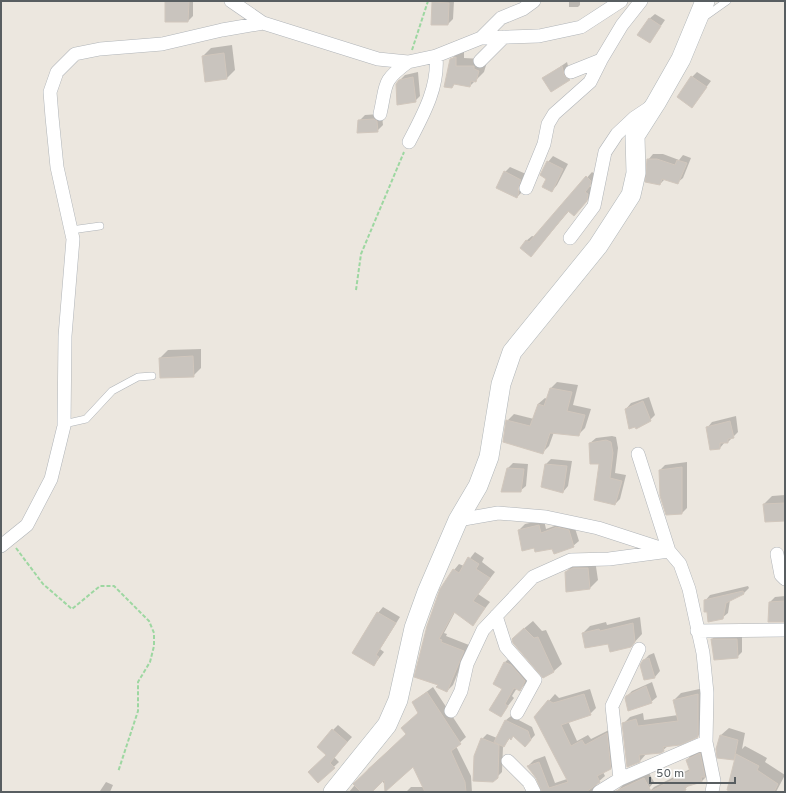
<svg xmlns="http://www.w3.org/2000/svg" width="786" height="793" viewBox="0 0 786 793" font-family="Overpass,sans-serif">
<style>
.shadow{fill:#0003;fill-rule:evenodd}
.building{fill:#c9c4be;stroke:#d1c7bd}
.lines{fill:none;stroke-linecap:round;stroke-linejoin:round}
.service-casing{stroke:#b0b4b8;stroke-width:8}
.minor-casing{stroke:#b0b4b8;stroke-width:14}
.secondary-casing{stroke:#afb5b8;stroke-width:20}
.path{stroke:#9dd7a1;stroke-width:2;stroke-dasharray:4 2;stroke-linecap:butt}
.service{stroke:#fff;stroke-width:7}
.minor{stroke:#fff;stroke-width:13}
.secondary{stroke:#fff;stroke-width:19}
</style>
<rect width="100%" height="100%" fill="#ece7df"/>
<path class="shadow" d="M166 1H193V16L188 21Z
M434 1H454L453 19 448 24 433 2Z
M569 1H580V5L578 7H569Z
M655 14 665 20 650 42 649 19Z
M232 45 235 70 227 78 203 56 211 48Z
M464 49V58L482 59 487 62 484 72 470 86 455 83 452 87 451 60 459 51Z
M567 62 569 70 575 74 551 90 544 78Z
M418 72 420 96 415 101 399 81 405 75Z
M697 72 711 81 692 106V77Z
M380 114 382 116 383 125 377 131 359 121 365 115Z
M653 154H663L679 160 683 155 691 158 683 178 677 183 665 179 660 184 648 160Z
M553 156 568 164 557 185 552 191 547 178 548 162Z
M510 167 526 174 522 192 517 197 505 172ZM517 184 520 191H518Z
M592 172 596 175 595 180 590 186 593 189 592 195 579 209 569 211 536 250 526 241 532 236 535 237Z
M201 349V368L193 376 160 358 168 350Z
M557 382 578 385 573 405 591 409 585 428 578 435 554 432 549 446 542 453 507 421 514 414 534 419 538 404 545 398 547 399 551 388Z
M649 397 655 415 650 420 626 409 631 403Z
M736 416 738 432 728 442H725L720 448 707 428 712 422Z
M612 436 616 437 618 448 615 473 626 475 620 499 615 504 600 463 590 443 596 438Z
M551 459 572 461 568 486 563 492 545 465Z
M687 462V508L682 513 660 470 665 465Z
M513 463 528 464 526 486 520 491 508 468Z
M785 495V520L764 504 772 496Z
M544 520 546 529 563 523 574 525 579 541 573 546H534L519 530 525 524Z
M475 552 484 558 482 562 495 572 478 594 490 602 473 624 455 612 444 633 447 634 446 636 469 645 453 685 447 691 439 684 416 677 454 570 459 564 464 566Z
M595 560 598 580 590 588 566 572 574 564Z
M748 586 749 588 743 594 730 600 728 613 722 618 705 601 710 595Z
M785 596V622L770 602 775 597Z
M383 607 400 617 380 649 384 652 374 665 378 613Z
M640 617 642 634 631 646 608 643 583 633 590 626 606 622 607 625Z
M533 621 542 631 546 630 562 664 554 671 543 676 521 631Z
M717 634H742V652L737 657 712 639Z
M654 653 660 671 655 677 645 679 644 660 649 655Z
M513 655 532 673 527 682 520 690 517 688 512 696 514 698 500 716 503 688 494 684 505 662Z
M652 682 657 697 651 702 627 696 632 691Z
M433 687 466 737 456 746 471 776 472 792H406L411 787H424L414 766 388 788 382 781 370 792H349L369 768 407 734 419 712 413 702Z
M704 688 705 729 698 736 669 745 661 752 647 753 640 761 623 724 630 717 643 713 644 720 678 715 674 700 681 693Z
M590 689 596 708 590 714 568 721 577 741 588 735 591 739 613 728 616 763 610 769 603 772 605 776 597 783 596 786 600 792H543L537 778 528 766 534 760 545 756 555 783 567 779 535 717 555 694 559 698Z
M511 716 532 727 535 735 525 746 514 736 510 738 503 747 502 772 493 781 482 739 487 734 497 738 506 720Z
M338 725 352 737 334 757 339 762 318 782 333 730Z
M729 728 745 733 742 749 745 746 767 758 765 762 785 775 776 792H735L736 759 718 757 717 749 721 735Z
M705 749 707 776 702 781 690 784 684 790 685 792H649L654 787 690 769 687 760 692 754Z
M649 773 654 782 649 788 640 792H619L618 790 623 785Z
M106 782 113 785 110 792 100 791Z"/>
<path class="building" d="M165 1H189L188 22H165Z
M432 2 449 3 448 25H431Z
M649 18 661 26 650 43 637 35Z
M224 53 227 79 205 82 202 56Z
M456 57V66H474V69L479 71 476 82 471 81 470 87 454 84 452 88 444 87 450 59Z
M562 66 564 75 570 80 551 92 542 78Z
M691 76 707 87 692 108 677 97Z
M413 77 416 102 397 105 396 84 399 80Z
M374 119 377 121 378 132 357 133 358 120Z
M647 159H657L675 165 677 160 687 163 678 184 662 179 660 185 645 182Z
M547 161 563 169 552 192 542 187 546 179 540 175Z
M504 171 521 180 518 189 519 192 517 198 496 188Z
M586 176 591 181 590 186 585 192 588 194 587 201 574 216 568 211 531 257 520 248 526 240 529 242Z
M193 356 194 377 160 378 159 358Z
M550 388 572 392 567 411 585 415 579 436 550 433 543 454 503 442 506 420 530 426 538 404 544 406Z
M643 401 651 421 636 429 635 427 629 429 625 409Z
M730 421 734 438 728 439V443H720V449L710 450 706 427Z
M606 440 611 442 613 453 610 478 622 481 615 505 594 500 599 464H590L589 443Z
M545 464 567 466 563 493 541 487Z
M682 467V514L666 515 660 496 659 470Z
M507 468 524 469 521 492H501Z
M785 503V521L765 522 763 504Z
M539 525 541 533 557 527 569 530 574 547 554 554 552 549 535 552 534 548 522 551 518 530Z
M468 557 479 564 476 569 490 578 473 601 485 608 473 626 454 612 439 639 442 640 441 642 464 651 447 692 436 687 438 685 414 677 427 626 440 589 453 569 459 573Z
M573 568H588L590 589 566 592 565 572Z
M743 591 744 594 726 603 723 619 708 622 707 612H704V600Z
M785 601V622H768L769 602Z
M377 612 396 623 376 655 379 657 374 666 352 653Z
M633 623 635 642 631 647 610 652 608 644 585 648 582 633 599 629 600 631Z
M524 628 534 638 538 637 554 672 543 678 513 643 512 639Z
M711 639H737L738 658 714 660Z
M649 658 655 678 644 680 640 665 643 660Z
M504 662 511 665 525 681 520 691 514 688 505 704 508 706 501 717 489 710 502 689 493 684Z
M646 686 652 703 628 711 625 698 626 696Z
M427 692 461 744 451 751 465 782 466 792H425L413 767 385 792 384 780 372 792H361L353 784 406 734 401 728 418 713 412 702Z
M584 694 591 715 561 725 571 746 582 740 585 745 607 733 611 769 597 776 600 782 586 792H542L536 778 527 766 539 762 549 788 568 782 534 717 548 700 553 703Z
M698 694V737L680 745 663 747 664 751 661 753 639 755 640 762 627 767 622 723 636 719 638 726 678 721 673 700Z
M505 720 528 731 531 740 525 747 513 736 511 740 509 738 504 747 494 742Z
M332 729 347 742 330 763 335 768 318 783 308 772 326 755 317 747Z
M720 735 738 740 734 760 717 758 716 749Z
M481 738 499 745 498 778 493 782 473 781 474 756Z
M700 753 705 777H701L702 782 685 787 686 790 681 792H614L644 778 651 791 690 771 686 760Z
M736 754 759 766 757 770 778 784 774 792H733L727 790Z"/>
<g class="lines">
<defs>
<path id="service" d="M703 18 727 1
M71 230 100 226
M64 424 86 419 112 391 138 377 152 376"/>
<path id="minor" d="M231 1 263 23 378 59 408 62 436 56 481 38 539 36 581 27 621 1
M481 38 501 18 523 9 534 1
M480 61 504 37
M571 72 601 60 622 25 641 1
M380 114C387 84 381 82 408 62
M409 142C423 115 439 87 436 56
M526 188 544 144 548 124 554 114 590 82 601 60
M570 238 594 206 605 152 617 134 634 118 652 106
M458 520 498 513 546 517 598 528 669 551 680 564 689 589 703 653 707 693 706 742 714 781 712 792
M1 546 27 525 51 479 64 426 65 336 73 239 57 167 52 117 50 92 57 72 75 54 100 49 162 44 222 30 263 23
M777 554 781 575 785 579
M496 616 506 647 535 680 517 713
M697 631 785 630
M451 711 461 691 467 664 483 630 533 577 571 560 609 559 669 551 638 454
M508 761 529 782 534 792
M620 779 612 706 639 649
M599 792 620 779 706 742"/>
<path id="secondary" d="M333 792 387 725 398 700 414 628 427 592 458 520 478 486 489 457 501 384 512 352 598 246 631 195 636 173 635 136 656 103 681 59 705 1"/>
</defs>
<use href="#service" class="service-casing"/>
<use href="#minor" class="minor-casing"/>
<use href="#secondary" class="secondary-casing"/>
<path class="path" d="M412 50 428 1
M356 290 361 254 404 152
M16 548 43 584 72 609 100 586H114L149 621 154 633V646L150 662 138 682V711L118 772"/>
<use href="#service" class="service"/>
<use href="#minor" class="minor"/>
<use href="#secondary" class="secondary"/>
</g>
<rect width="786" height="793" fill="none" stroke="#585e61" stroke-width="4"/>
<path d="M650 777v6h85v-6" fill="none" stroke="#585e61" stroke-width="2"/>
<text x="656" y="777" font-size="12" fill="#585e61" stroke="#ffffff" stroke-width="3" paint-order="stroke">50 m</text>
</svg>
